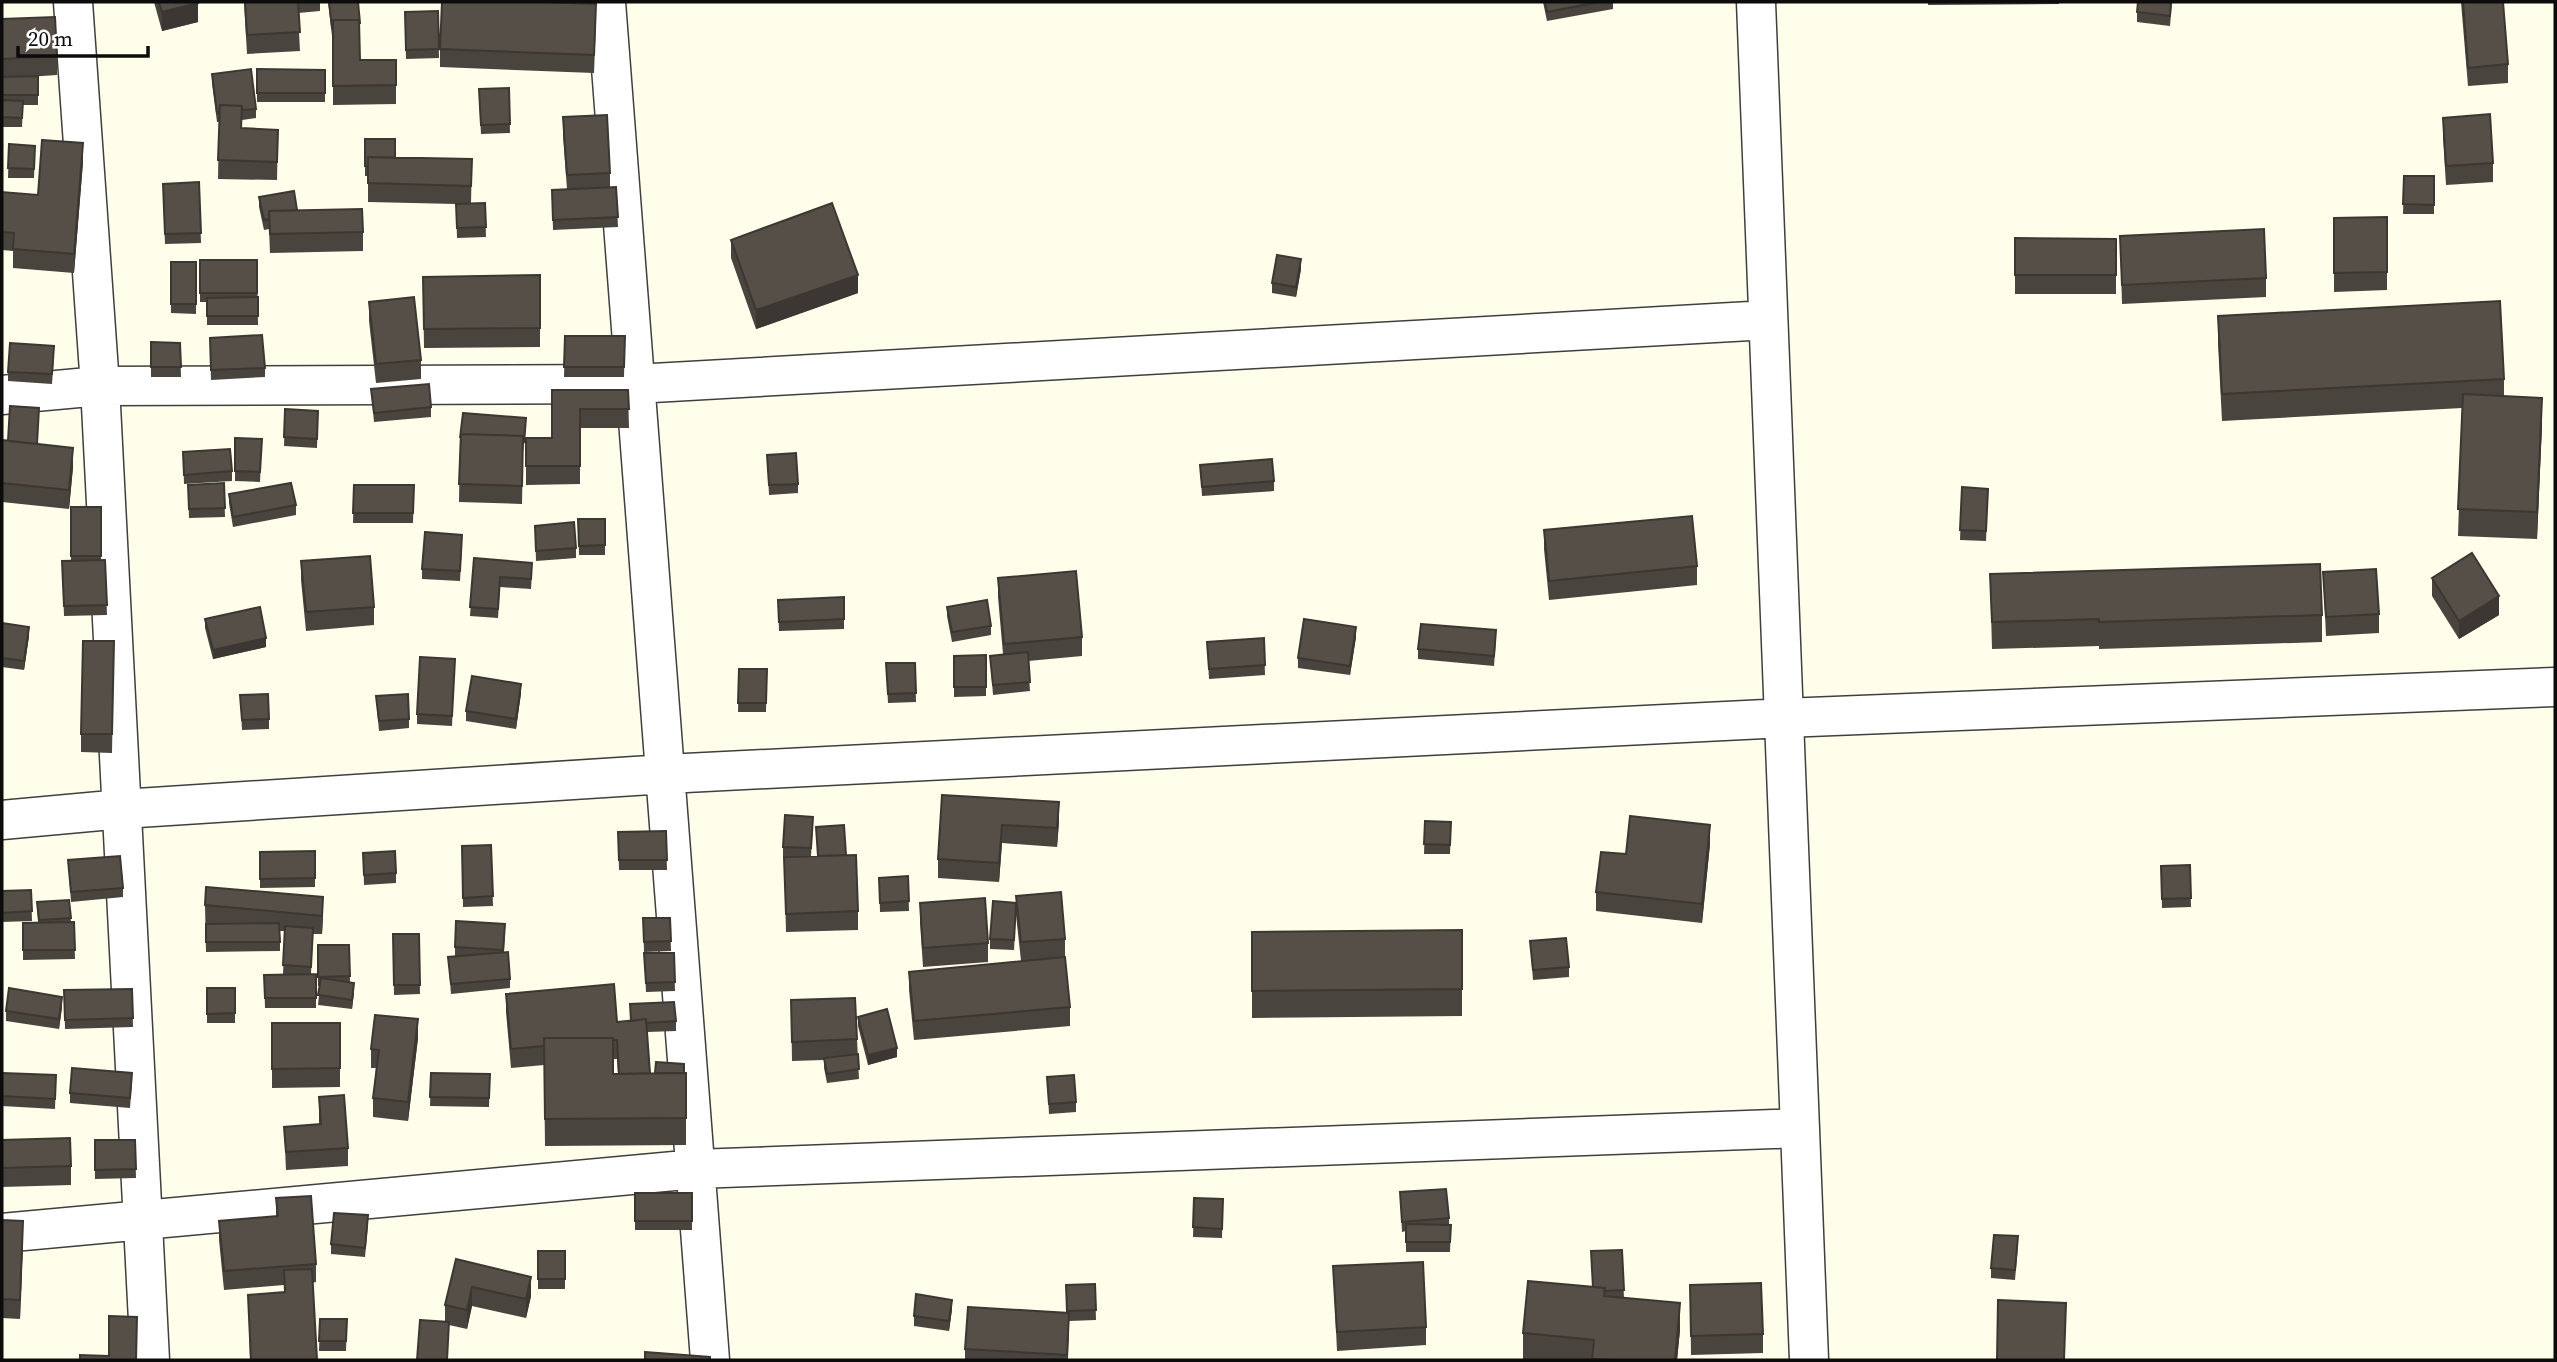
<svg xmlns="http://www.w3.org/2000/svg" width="2557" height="1362" viewBox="0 0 2557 1362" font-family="'Source Serif 4',serif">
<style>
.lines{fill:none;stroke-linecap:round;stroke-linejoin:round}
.minor-casing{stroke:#3f3f3f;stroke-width:41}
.minor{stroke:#fff;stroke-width:38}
.wall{fill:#49443e;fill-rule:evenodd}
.shaded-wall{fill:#3c3732}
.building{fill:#554f48;stroke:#3c3732;stroke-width:2}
</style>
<rect width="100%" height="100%" fill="#fffeeb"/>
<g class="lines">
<defs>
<path id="minor" d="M73 2 100 386 150 1360
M606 2 710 1360
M1756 2 1809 1360
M2 395 100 386 635 384 1768 320
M2 820 122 809 666 774 1784 718 2555 687
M2 1233 696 1169 1800 1128"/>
</defs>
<use href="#minor" class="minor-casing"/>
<use href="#minor" class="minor"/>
</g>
<path class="wall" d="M154 2H198V22L162 31Z
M244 2H320V11L298 13 300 51 247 54Z
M328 2H358L360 23V60H396V104L333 105V36H332Z
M1543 2H1613V9L1547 21Z
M1928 2H2059V4L1928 5Z
M2172 2 2170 26 2137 22V12Z
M2461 2H2503L2508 64V83L2468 86Z
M438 11 439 58 406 59 405 12Z
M2 19 57 56V75L27 77 38 76V105H23L22 127H2Z
M596 23 594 73 440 67V49Z
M257 69 325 70V102H257Z
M212 74 256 109V118L242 120V128L278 130 277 180 218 179 219 122H217L212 83Z
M509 88 510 133 481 134 479 99Z
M563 117 610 173V188L616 187 618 227 553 230 552 190 567 189 563 136Z
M2443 118 2493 163V182L2446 185 2443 137Z
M365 139 395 158 472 159 471 203H485L486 237 457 238 456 204 368 202V176H365Z
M9 144 35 146 34 178H8Z
M83 162 74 273 13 268V251L2 250V192L38 195Z
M2404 176H2434V214H2403Z
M199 182 201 243 165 244 163 193Z
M259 197 363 232V251L270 253 269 229 264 230 259 207Z
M2387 217V290L2334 292V218Z
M2120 236 2266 278V297L2122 304Z
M2015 238 2116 239V294H2015Z
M731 240 858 293 756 329 731 258Z
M200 260H257L258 325H207V302H200Z
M171 262H196V314L171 313Z
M1301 269 1296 297 1272 293V283Z
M540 275V347L424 348 423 277Z
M369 302 421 360V379L376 383 369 321Z
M2218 316 2504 379V396L2542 425 2537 539 2458 536 2462 408 2222 421 2218 343Z
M565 336H625L624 377H564Z
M151 342 180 343 181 377H151Z
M210 348 265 368V377L211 380Z
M54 355 52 384 8 381V372Z
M371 389 431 407V417L374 422Z
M552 390H628L629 428H580V484L526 485V438H552Z
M285 409 318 411 317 448 284 446Z
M39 418 37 444 73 467 69 509 2 502V440L8 441Z
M526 428 523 452 522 504 459 502 460 438Z
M235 438 262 439 260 482 235 481Z
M183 452 232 471V481L184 484Z
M767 455 798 484V493L769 495Z
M1200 465 1274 481V491L1202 496Z
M224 483 225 517 189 518 188 485Z
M354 485H414L413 523H353Z
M1962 487 1988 489 1986 541 1960 540Z
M229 494 296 505V515L233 527 229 503Z
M71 507H101V560H105L107 615 64 616 62 561H71Z
M578 519H605V555H579Z
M535 526 576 548V558L536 561Z
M1544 530 1697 566V585L1549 600 1544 549Z
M462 544 460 581 422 579V569Z
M474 558 532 573 531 589 500 587 498 618 470 616Z
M301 561 374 607V625L306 631 301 580Z
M2323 572 2379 614V633L2326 636Z
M1990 574 2322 615V642L2099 649V646L1992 649Z
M998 578 1082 637V656L1028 661 1030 691 993 695 990 656 1003 654 998 597Z
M2432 578 2499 615 2459 639 2432 596Z
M844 597V629L779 631 778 600Z
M947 607 991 626V635L952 642 947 616Z
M205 619 266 647 213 659 205 628Z
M2 623 29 636 24 670 2 667Z
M1356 637 1350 675 1298 668V658Z
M1264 638 1265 675 1209 679 1207 642Z
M1496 639 1494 666 1418 659V649Z
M114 641 112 753 81 752V734Z
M986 655V696L954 697V656Z
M455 659 452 726 417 724V714Z
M886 663H915L916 702 888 703Z
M739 669H767L766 712H738Z
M521 693 516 729 466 721V711Z
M240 695 269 719V729L242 730Z
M376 696 409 719V728L379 731Z
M942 795 1059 821 1057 847 1002 843 999 882 938 878V859Z
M1425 821 1451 822 1450 854H1424Z
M813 826 811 856H818L816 827 846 855 858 911V930L786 932 784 857H799L783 856V847Z
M666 831 667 870H619L618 832Z
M1710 844 1702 923 1596 911V892L1626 854Z
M491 845 493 906 463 907 462 846Z
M315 851V887L260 888V852Z
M363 853 396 873V883L364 885Z
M68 860 123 888V897L71 902Z
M2190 865 2191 907 2162 908 2161 866Z
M908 876 909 911 880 912 879 878Z
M31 890 32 921 2 922V891Z
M1016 896 1065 939V957L1070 1007V1026L914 1040 909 990V972L1021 961 1016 915Z
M69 900 71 922H74L75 959 23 960V923L38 922 37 902Z
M920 903 988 943V962L923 967 920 922Z
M205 905 323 916 322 934H313L311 974H316V1008H265L264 975 283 974 285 931H280V951L206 952Z
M1016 912 1014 950 990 949V939Z
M643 918H670L671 951 644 952Z
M1462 930V1016L1252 1018V932Z
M393 934H419L420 994 394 995Z
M505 934 504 953 510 979V988L451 994 448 957H455V947Z
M1530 941 1569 967V977L1533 980Z
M318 945H349L350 982 354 992 352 1009 318 1005 320 986H318Z
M644 953H674L675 991 646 992Z
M207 988H235V1023H207Z
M132 989 133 1027 65 1029 64 990Z
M506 994 617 1022 631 1021 630 1004 676 1021V1031L647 1032 650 1073H686V1145L545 1146 544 1065 511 1068 506 1012ZM613 1059H617L618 1074H613Z
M791 1000 857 1039 859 1079 827 1083 824 1068V1060L792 1061Z
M62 1007 59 1029 6 1021V1011Z
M858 1017 897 1057 868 1065 858 1026Z
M272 1023H340V1087L272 1088Z
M418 1038 408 1121 373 1117V1098L376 1068H371V1049Z
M2 1073 56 1075 55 1109 2 1106Z
M431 1073 490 1074 489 1107 430 1106Z
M1047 1077 1076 1102V1112L1049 1114Z
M132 1082 130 1108 70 1103V1093Z
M319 1097 348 1148V1166L286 1170 284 1127 319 1124Z
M2 1140 71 1166V1185L2 1187Z
M95 1140H135L136 1178 95 1179Z
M1400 1192 1449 1218V1225H1451L1450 1252H1406V1231L1402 1232Z
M635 1193H692V1230H635Z
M276 1198 316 1264V1282L312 1283 317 1360H250L248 1295 284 1293V1285L224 1290 219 1240V1221L276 1216Z
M1194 1198 1223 1199 1222 1238 1193 1237Z
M2 1220 23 1240 20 1319 2 1318Z
M368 1225 365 1257 331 1254V1244Z
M2018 1246 2015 1280 1991 1278V1268Z
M1622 1250 1624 1298 1680 1330 1677 1360H1523V1333L1592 1287Z
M538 1251H565V1289H538Z
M456 1259 531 1296 526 1318 472 1306 467 1329 449 1325 445 1322V1305Z
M1333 1266 1426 1327V1345L1337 1351Z
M1095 1284 1096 1320 1069 1321 1068 1360H965V1349L1067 1313 1066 1285Z
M1690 1285 1763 1334V1353L1691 1355Z
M952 1309 949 1331 914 1326V1316Z
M320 1319H347L346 1351H319Z"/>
<path class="shaded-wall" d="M198 3V22L162 31V12Z
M83 143V162L74 273V254Z
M1301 259V269L1296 297V287Z
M858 275V293L756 329V310Z
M2542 398V425L2537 539V512Z
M73 448V467L69 509V490Z
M2499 596V615L2459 639V621Z
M29 627V636L24 670V661Z
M1356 627V637L1350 675V666Z
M266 638V647L213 659V650Z
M521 684V693L516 729V719Z
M1059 802V821L1057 847V828Z
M1002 825V843L999 882V863Z
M1710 825V844L1702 923V904Z
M323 897V916L322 934V916Z
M354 983V992L352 1009V1000Z
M62 997V1007L59 1029V1019Z
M418 1019V1038L408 1121V1102Z
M897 1048V1057L868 1065V1055Z
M23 1221V1240L20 1319V1300Z
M531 1277V1296L526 1318V1299Z
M472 1287V1306L467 1329V1310Z
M952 1300V1309L949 1331V1321Z
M1680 1303V1330L1677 1360H1675Z
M1069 1313V1332L1067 1360V1355Z"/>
<path class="building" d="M159 2H198V3L162 12Z
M245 2H298L300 32 247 35Z
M329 2H358L360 23H359V20H333V26L332 27Z
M442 2H544L596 4 594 55 440 49Z
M1545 2H1599L1547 12Z
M2138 2H2171L2170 16 2137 12Z
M2463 2H2503L2508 64 2468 68Z
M438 11 439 49 406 50 405 12Z
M55 17 57 56 2 59V19Z
M333 20H359L360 60H396V85L333 86Z
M251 69 256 109 242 110V106L220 105 219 112 217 113 212 74Z
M257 69 325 70V93H257Z
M38 76V95H2V77Z
M509 88 510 124 481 125 479 89Z
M2 100 23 101 22 118 2 117Z
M220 105 242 106 241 128 278 130 277 162 218 160Z
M2490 114 2493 163 2446 166 2443 118Z
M607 115 610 173 567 175 563 117Z
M365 139H395V158L368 157V166H365Z
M42 140 83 143 74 254 13 249 14 233 2 232V192L38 195Z
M9 144 35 146 34 169 8 168Z
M368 157 472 159 471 186 368 183Z
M2404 176H2434V205L2403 204Z
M199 182 201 233 165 234 163 184Z
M616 187 618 217 553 220 552 190Z
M294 191 297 210 269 211V219L264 220 259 197Z
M485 203 486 227 457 228 456 204Z
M832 203 858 275 756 310 731 240Z
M362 209 363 232 270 234 269 211Z
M2387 217V272L2334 273V218Z
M2264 229 2266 278 2122 285 2120 236Z
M2015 238 2116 239V275H2015Z
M1277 255 1301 259 1296 287 1272 283Z
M200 260H257V293H200Z
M171 262H196V304H171Z
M540 275V328L424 329 423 277Z
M258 297V316H207V298Z
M414 297 421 360 376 364 369 302Z
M2500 301 2504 379 2222 394 2218 316Z
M262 335 265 368 211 370 210 338Z
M565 336H625L624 367H564Z
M151 342 180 343 181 367H151Z
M10 343 54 346 52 374 8 372Z
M429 384 431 407 374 413 371 389Z
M552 390H628L629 409H580V466H526V438H552Z
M2463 394 2542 398 2537 512 2458 509Z
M10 406 39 408 37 444 8 441Z
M285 409 318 411 317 439 284 437Z
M463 413 526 418 524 443 523 436 461 434 460 438Z
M461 434 523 436 522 486 459 484Z
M235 438 262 439 260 472 235 471Z
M2 440 73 448 69 490 2 483Z
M230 449 232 471 184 475 183 452Z
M796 453 798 484 769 485 767 455Z
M1272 459 1274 481 1202 487 1200 465Z
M224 483 225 508 189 509 188 485Z
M291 483 296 505 233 517 229 494Z
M354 485H414L413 513H353Z
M1962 487 1988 489 1986 531 1960 530Z
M71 507H101V556H71Z
M1692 516 1697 566 1549 581 1544 530Z
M578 519H605V545L579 546Z
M574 522 576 548 536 551 535 526Z
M425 532 462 535 460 571 422 569Z
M2472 553 2499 596 2459 621 2432 578Z
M370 556 374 607 306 612 301 561Z
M474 558 532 563 531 579 500 577 498 609 470 607Z
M105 560 107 605 64 606 62 561Z
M2320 564 2322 615 2099 622V619L1992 622 1990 574Z
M2376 569 2379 614 2326 617 2323 572Z
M1076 571 1082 637 1004 644 998 578Z
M844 597V619L779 622 778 600Z
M987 600 991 626 952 632 947 607Z
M260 607 266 638 213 650 205 619Z
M1304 619 1356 627 1350 666 1298 658Z
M2 623 29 627 24 661 2 658Z
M1421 624 1496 630 1494 656 1418 649Z
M1264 638 1265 665 1209 669 1207 642Z
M83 641H114L112 734H81Z
M1028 652 1030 682 993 685 990 656Z
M986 655V687H954V656Z
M420 657 455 659 452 716 417 714Z
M886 663H915L916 693 888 694Z
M739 669H767L766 703H738Z
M472 676 521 684 516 719 466 711Z
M268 694 269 719 242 720 240 695Z
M408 694 409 719 379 721 376 696Z
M942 795 1059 802 1057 828 1002 825 999 863 938 859Z
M785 815 813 817 811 848 783 847Z
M1630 816 1710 825 1702 904 1596 892 1601 852 1626 854Z
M1425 821 1451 822 1450 845 1424 844Z
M844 825 846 855 818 856 816 827Z
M666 831 667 860H619L618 832Z
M491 845 493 896 463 898 462 846Z
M315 851V878L260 879V852Z
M395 851 396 873 364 875 363 853Z
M856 855 858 911 786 914 784 857Z
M120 856 123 888 71 892 68 860Z
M2190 865 2191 898 2162 899 2161 866Z
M908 876 909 901 880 903 879 878Z
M206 887 323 897 322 916 205 905Z
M31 890 32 911 2 913V891Z
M1061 892 1065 939 1021 942 1016 896Z
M985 898 988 943 923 948 920 903Z
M69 900 71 918 39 920 37 902Z
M993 901 1016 903 1014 940 990 939Z
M643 918H670L671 941 644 942Z
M456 921 505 924 503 950 455 947Z
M74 922 75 950H23V923Z
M279 923 280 942H206V924Z
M285 926 313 928 311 967 283 965Z
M1462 930V989L1252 991V932Z
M393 934H419L420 985H394Z
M1566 938 1569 967 1533 970 1530 941Z
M318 945H349L350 976 318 977Z
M508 952 510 979 451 984 448 957Z
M644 953H674L675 982 646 983Z
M1065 957 1070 1007 914 1021 909 972Z
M316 974V998H265L264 975Z
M321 978 354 983 352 1000 318 995Z
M614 984 617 1022 646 1019 650 1073 619 1074 617 1040H613V1038H544V1046L511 1049 506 994Z
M9 988 62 997 59 1019 6 1011Z
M207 988H235V1013L207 1014Z
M132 989 133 1018 65 1020 64 990Z
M855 998 857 1039 792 1042 791 1000Z
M674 1002 676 1021 646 1023V1019L631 1021 630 1004Z
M887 1009 897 1048 868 1055 858 1017Z
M375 1015 418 1019 408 1102 373 1098 379 1050 371 1049Z
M272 1023H340V1068L272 1069Z
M544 1038H613V1074L686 1073V1118L545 1119Z
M858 1054 859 1069 827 1074 824 1058Z
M656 1062 684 1064V1073H655Z
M72 1068 132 1073 130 1098 70 1093Z
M2 1073 56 1075 55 1099 2 1096Z
M431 1073 490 1074 489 1098 430 1097Z
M1074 1075 1076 1102 1049 1104 1047 1077Z
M344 1095 348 1148 286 1152 284 1127 321 1124 319 1097Z
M70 1138 71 1166 2 1168V1140Z
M95 1140H135L136 1169 95 1170Z
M1446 1189 1449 1218 1402 1222 1400 1192Z
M635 1193H692V1221H635Z
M311 1196 316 1264 224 1271 219 1221 278 1216 276 1198Z
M1194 1198 1223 1199 1222 1229 1193 1227Z
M334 1213 368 1215 365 1248 331 1244Z
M2 1220 23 1221 20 1300 2 1299Z
M1406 1224 1451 1225 1450 1242H1406Z
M1994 1235 2018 1236 2015 1270 1991 1268Z
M1622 1250 1624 1290 1604 1291 1605 1288 1593 1287 1591 1251Z
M538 1251H565V1279H538Z
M456 1259 531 1277 526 1299 472 1287 467 1310 445 1305Z
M1423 1262 1426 1327 1337 1332 1333 1266Z
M312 1269 317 1360H251L248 1295 285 1292 284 1270Z
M1528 1281 1605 1288 1604 1296 1680 1303 1675 1360H1610L1592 1359 1594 1340 1523 1333Z
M1761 1283 1763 1334 1691 1336 1690 1285Z
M1095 1284 1096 1310 1067 1311 1066 1285Z
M916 1294 952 1300 949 1321 914 1316Z
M1998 1300 2066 1303 2064 1360H1997Z
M968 1307 1069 1313 1067 1355 965 1349Z
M109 1316 137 1317 136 1360H80V1355L109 1356Z
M320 1319H347L346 1341H319Z
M420 1320 449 1322 447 1360H417Z
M645 1352 710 1357V1360H645Z"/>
<rect width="2557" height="1362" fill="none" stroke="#0c0c0c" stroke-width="7"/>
<path d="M18 46v10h130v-10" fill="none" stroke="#0c0c0c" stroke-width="3.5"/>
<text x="28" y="46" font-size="21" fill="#0c0c0c" stroke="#ffffff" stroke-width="5" paint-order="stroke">20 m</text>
</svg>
